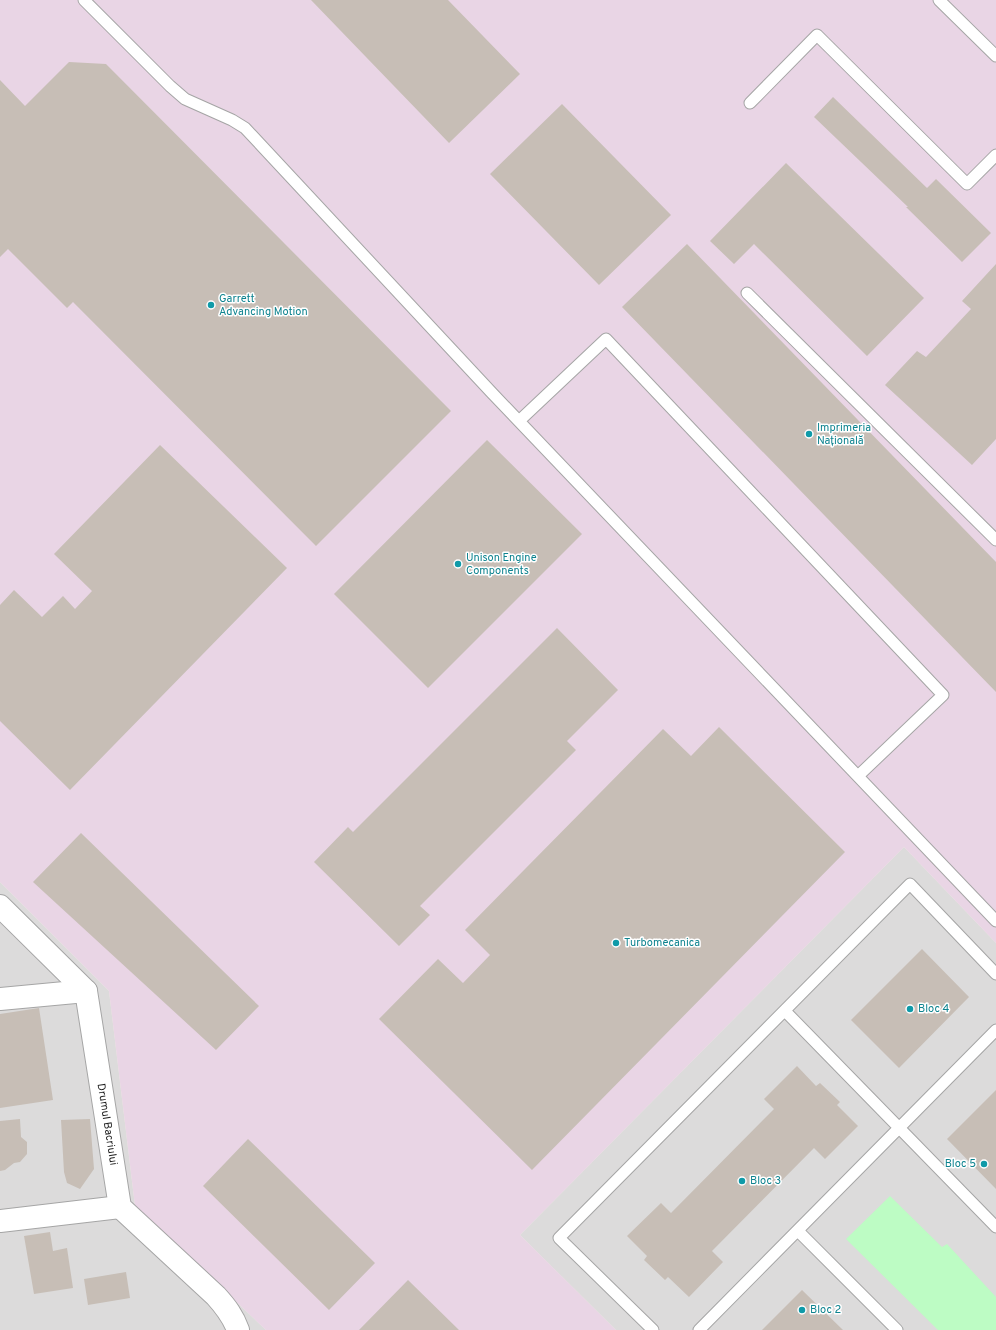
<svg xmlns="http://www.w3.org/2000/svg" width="996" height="1330" viewBox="0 0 996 1330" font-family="Overpass,sans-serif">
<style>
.residential{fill:#dcdbdb}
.industrial{fill:#e9d5e5}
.park{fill:#bdfcc4}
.building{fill:#c7beb6}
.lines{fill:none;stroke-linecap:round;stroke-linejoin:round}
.service-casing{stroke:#a5a5a5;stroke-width:13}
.minor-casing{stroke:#a5a5a5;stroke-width:24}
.service{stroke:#fff;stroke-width:11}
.minor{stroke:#fff;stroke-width:22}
.culture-dot{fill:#0f9aa8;stroke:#fff;stroke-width:1.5}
.labels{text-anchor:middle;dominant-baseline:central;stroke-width:3;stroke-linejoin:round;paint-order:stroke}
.culture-label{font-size:11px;fill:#0d838f;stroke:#fff;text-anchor:start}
.street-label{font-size:11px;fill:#1e1e1e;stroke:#fff}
</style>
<rect width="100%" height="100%" fill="#efece3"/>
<path class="residential" d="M904 847 996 943V1330H616L520 1235Z
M0 882 109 991 135 1206 266 1330H0Z"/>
<path class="industrial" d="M0 0H996V943L904 847 520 1235 616 1330H266L135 1206 109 991 0 882Z"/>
<path class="park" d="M890 1196 942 1247 947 1244 996 1297V1330H938L846 1239Z"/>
<path class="building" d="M311 0H448L520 74 449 143Z
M69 62 106 64 451 411 316 546 73 302 67 308 8 249 0 257V80L25 106Z
M833 97 927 188 936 179 991 233 962 262 906 207H908L814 117Z
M562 104 671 215 599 285 490 174Z
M786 163 924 298 867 356 754 244 734 264 710 241Z
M687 244 996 562V692L622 307Z
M996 264V439L972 465 885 385 917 351 926 357 971 309 962 301Z
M487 440 582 534 428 688 334 594Z
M160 445 287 568 70 790 0 721V605L14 590 42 617 63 596 75 609 92 591 54 554Z
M557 628 618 690 567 741 576 750 420 906 430 915 399 946 314 862 348 827 353 832Z
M719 727 845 852 532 1170 379 1019 438 959 463 983 490 955 465 930 663 729 691 756Z
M81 833 259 1006 216 1050 33 882Z
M922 949 969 997 899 1068 851 1020Z
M39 1008 53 1100 0 1108V1014Z
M797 1066 816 1086 820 1083 840 1102 837 1105 858 1126 825 1159 814 1148 712 1251 723 1262 689 1297 668 1277 665 1280 644 1260 647 1256 627 1236 661 1203 671 1213 774 1109 764 1099Z
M996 1090V1189L947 1139Z
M20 1119 21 1137 27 1142V1154L20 1162 14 1163 5 1170 0 1171V1121Z
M90 1119 94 1169 80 1189 67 1183 64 1172 61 1120Z
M248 1139 375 1263 329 1310 203 1186Z
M50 1232 53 1251 67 1248 73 1288 34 1294 24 1236Z
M126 1272 130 1298 88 1305 84 1279Z
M408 1280 459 1330H359Z
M802 1290 843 1330H762Z"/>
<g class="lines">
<defs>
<path id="service" d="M84 0 170 86 185 99 232 120 245 128 492 393 996 921
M939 0 996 56
M750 103 817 35 967 184 996 155
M747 293 996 540
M519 421 606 339 943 695 858 776
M785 1011 996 1227
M798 1231 897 1330
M653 1330 559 1238 910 884 996 974
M699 1330 996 1030"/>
<g id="minor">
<path id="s1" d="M0 906 86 991 120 1207 216 1296C226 1307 233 1316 238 1330"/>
<path d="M0 999 86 991"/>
<path d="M0 1221 120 1207"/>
</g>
</defs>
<use href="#service" class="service-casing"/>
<use href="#minor" class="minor-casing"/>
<use href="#service" class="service"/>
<use href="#minor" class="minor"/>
</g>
<g class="culture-dot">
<circle cx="211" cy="305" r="4"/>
<circle cx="809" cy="434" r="4"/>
<circle cx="458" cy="564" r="4"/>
<circle cx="616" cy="943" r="4"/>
<circle cx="910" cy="1009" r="4"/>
<circle cx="984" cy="1164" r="4"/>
<circle cx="742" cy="1181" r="4"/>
<circle cx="802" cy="1310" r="4"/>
</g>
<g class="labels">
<g class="culture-label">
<text x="219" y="299">Garrett<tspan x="219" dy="13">Advancing Motion</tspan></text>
<text x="817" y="428">Imprimeria<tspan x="817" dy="13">Națională</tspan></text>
<text x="466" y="558">Unison Engine<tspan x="466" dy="13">Components</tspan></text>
<text x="624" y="943">Turbomecanica</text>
<text x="918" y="1009">Bloc 4</text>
<text x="976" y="1164" text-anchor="end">Bloc 5</text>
<text x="750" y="1181">Bloc 3</text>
<text x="810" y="1310">Bloc 2</text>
</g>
<g class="street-label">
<text stroke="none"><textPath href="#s1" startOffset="256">Drumul Bacriului</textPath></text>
</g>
</g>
</svg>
